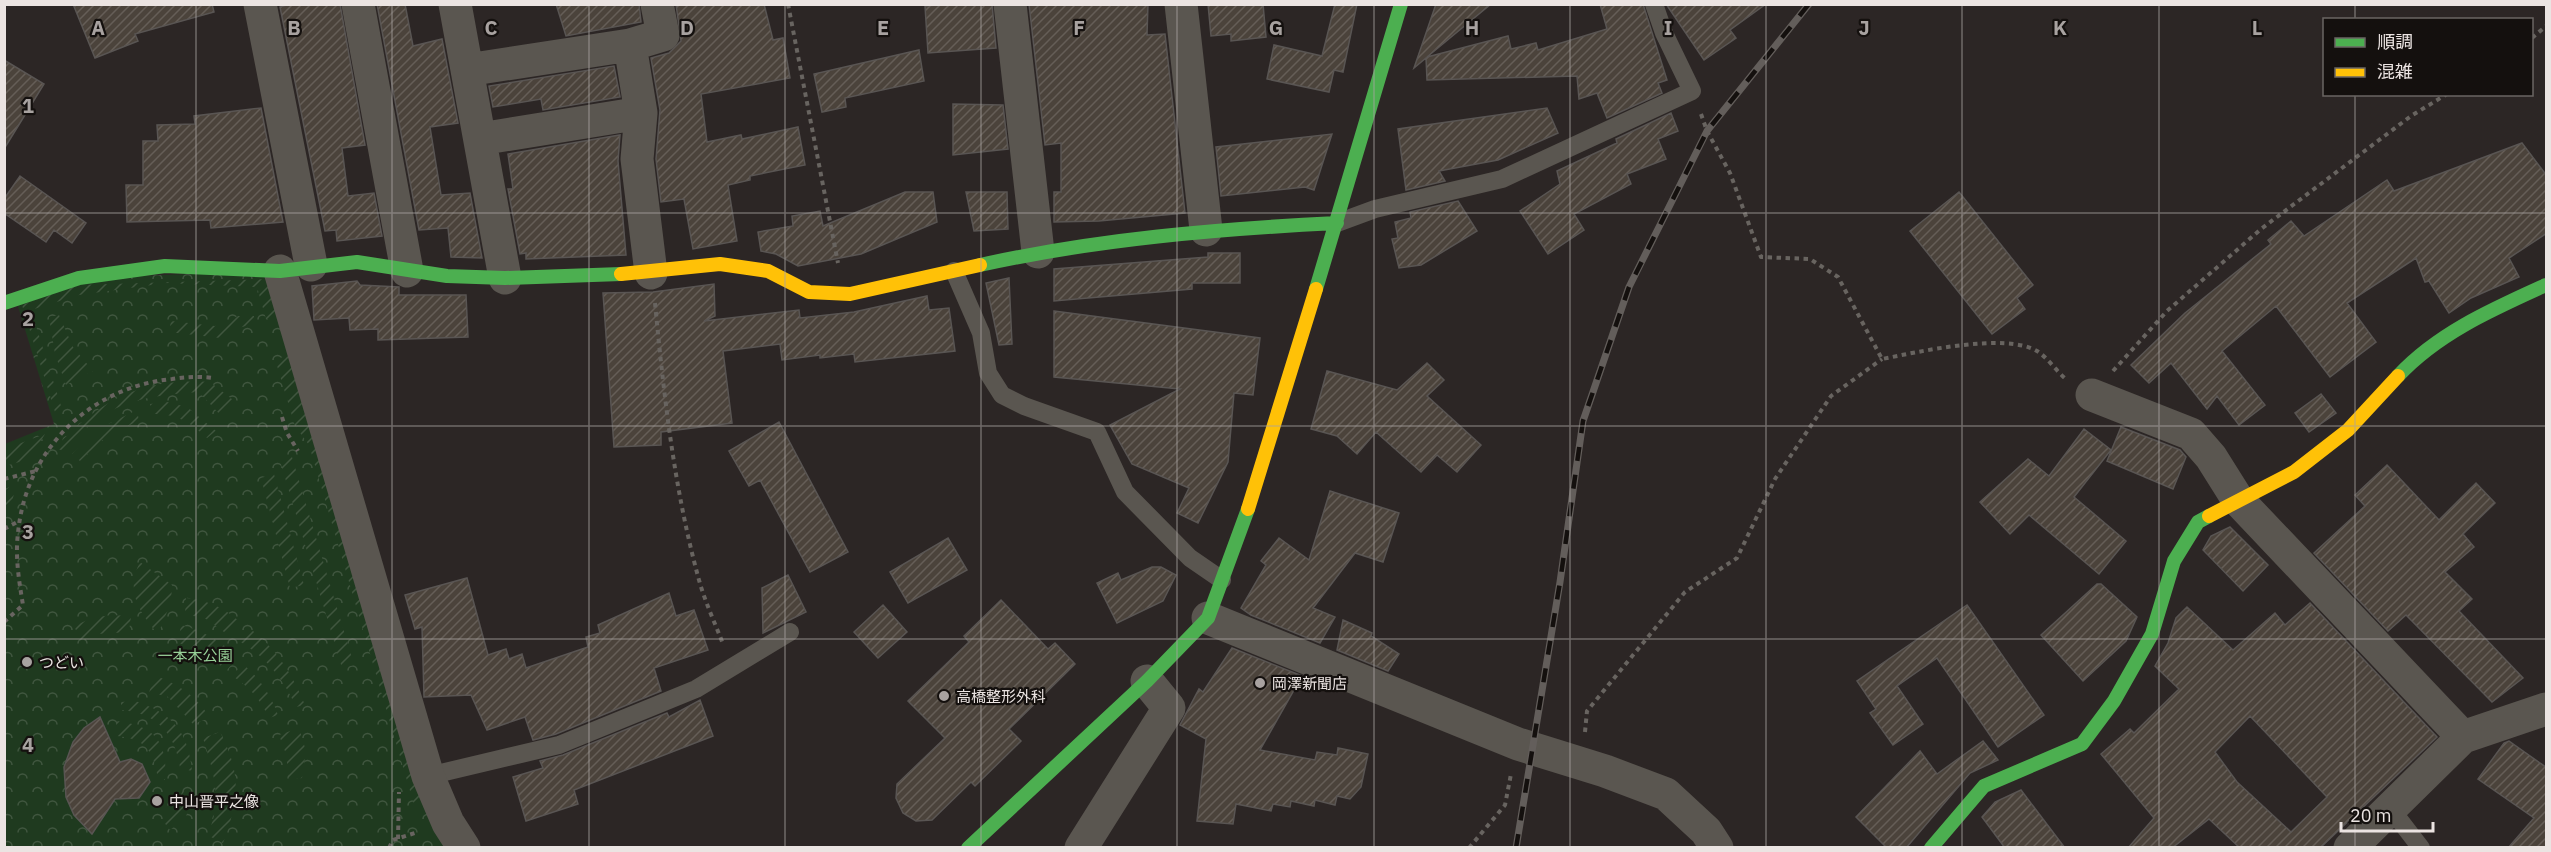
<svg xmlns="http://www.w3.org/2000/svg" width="2551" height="852" viewBox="0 0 2551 852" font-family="'IBM Plex Sans','Noto Sans JP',sans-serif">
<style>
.park{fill:url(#park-crowns)}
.garden{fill:url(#garden-furrows)}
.building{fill:url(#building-hatch);stroke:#595553;stroke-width:1.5;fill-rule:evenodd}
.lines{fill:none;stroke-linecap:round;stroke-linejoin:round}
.path{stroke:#686460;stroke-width:4;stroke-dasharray:4.5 4.5;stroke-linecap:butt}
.lane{stroke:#5a5650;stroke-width:18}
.street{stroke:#5a5650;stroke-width:33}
.fast{stroke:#4caf50;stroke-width:14}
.slow{stroke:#ffc107;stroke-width:14}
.rail-casing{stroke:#635e5b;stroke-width:7}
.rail{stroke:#14100e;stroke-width:4.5;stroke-dasharray:14;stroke-linecap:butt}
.grid{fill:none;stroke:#a8a2a0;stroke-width:1.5;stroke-opacity:0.55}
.poi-dot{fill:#a8a2a0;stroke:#14100e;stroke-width:2}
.labels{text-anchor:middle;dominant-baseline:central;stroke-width:4.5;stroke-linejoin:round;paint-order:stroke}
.park-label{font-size:15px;fill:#98d198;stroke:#14100e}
.poi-label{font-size:15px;fill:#ebe4e2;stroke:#14100e;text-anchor:start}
.grid-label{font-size:20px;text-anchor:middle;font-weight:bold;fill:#a8a2a0;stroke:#14100e;stroke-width:4.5;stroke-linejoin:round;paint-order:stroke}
</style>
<defs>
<pattern id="park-crowns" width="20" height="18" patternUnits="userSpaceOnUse" patternTransform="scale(1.5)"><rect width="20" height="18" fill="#1f3a1f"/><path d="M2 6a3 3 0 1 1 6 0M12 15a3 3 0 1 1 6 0" fill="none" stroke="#40563f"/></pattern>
<pattern id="garden-furrows" width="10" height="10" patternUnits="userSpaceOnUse" patternTransform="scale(1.5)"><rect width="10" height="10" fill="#1f3a1f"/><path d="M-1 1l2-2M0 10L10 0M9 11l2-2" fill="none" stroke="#40563f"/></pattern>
<pattern id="building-hatch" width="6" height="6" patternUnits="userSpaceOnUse" patternTransform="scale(1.5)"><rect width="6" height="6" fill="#4b433b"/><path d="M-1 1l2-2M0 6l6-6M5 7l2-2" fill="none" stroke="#655e57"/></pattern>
</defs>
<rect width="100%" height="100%" fill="#2c2625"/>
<path class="park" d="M280 271 464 847 5 848V444L54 424 16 300 79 278Z"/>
<path class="garden" d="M272 279 283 316 266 319 257 287 166 283 79 295 31 310 62 409 55 412 22 305 78 285Z
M59 315 73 347 93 371 66 385 55 354 49 317Z
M238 316H254V324L230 330 220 338 169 332 171 321 215 326Z
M293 355 428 804 415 808 309 445 295 426 275 359Z
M210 382 237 403 224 419 199 392C139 396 104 403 64 451L55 448C101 399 141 378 210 382Z
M167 402 187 407 216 431 207 438C190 422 176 413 152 414L150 404Z
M137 410 139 421 109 434 80 461 72 454 104 426Z
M45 434 30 459 5 466V449Z
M292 457 354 665 342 668 280 461Z
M274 474 304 585 290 588 261 478Z
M16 484 10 512 5 516V489Z
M140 562 172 585 171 602 158 634C139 612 125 591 140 562Z
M186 598C209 601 223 607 240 622L231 637 206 619 185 614Z
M111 615 131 616 129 632 97 634 81 641 74 626 92 618Z
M181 625C204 631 220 641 238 657L226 671C211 656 198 648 178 643Z
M248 627C276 648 292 673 305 705L296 707C283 678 266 657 239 641Z
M243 664C260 679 270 693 278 715L269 718C260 699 250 687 232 676Z
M154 675C179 685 196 695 210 718L193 724 167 696 149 693Z
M135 701C173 714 188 731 192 771L180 768C175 733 157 713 121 710V702Z
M117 721C155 726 168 742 165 780H158C154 752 147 739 117 736Z
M299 728 306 751 302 778 289 780 286 754 279 735Z
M220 732C242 774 239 800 223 843L207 835C224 802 213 771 203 738Z
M182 792 196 795 185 818 170 830 163 821 177 806Z"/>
<path class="building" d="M73 4H212L214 12 135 34 138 41 95 58Z
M290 4H340L365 145 342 148 348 196 374 193 382 236 337 241 336 230 325 231 280 7Z
M377 4H405L413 46 442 39 458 123 430 127 441 195 470 193 482 258 451 257 448 228 419 230Z
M556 4H639L641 22 566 36Z
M676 4H764L773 40 783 38 790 78 701 94 707 142 741 135 742 139 798 127 805 165 750 176V180L728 185 737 241 693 249 684 199 661 202 656 159 660 110 651 58 669 53 681 41Z
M949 4H992L996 48 928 53 925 6Z
M1029 4H1148L1147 35 1165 34 1185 213 1099 221 1054 222V192H1061V143L1045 145Z
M1208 4H1263L1266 37 1231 41V34L1211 36Z
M1335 4H1357L1343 72 1334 70 1329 92 1267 79 1274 45 1322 56Z
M1436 4H1491L1427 57 1508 36 1511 49 1536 43 1538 50 1607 29 1600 4H1643L1667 80 1658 83 1662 93 1607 118 1597 93 1579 99 1577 76 1427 80 1426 58 1414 68Z
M1666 4H1766L1730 30 1736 38 1704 60Z
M919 50 924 81 845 98 846 107 822 112 814 74Z
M4 60 44 84 4 149Z
M614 66 620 97 543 110 541 99 493 107 489 86Z
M953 104 1003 105 1008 149 953 155Z
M261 108 283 222 211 228 210 220 127 222 126 185H143V141H158L157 125 195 124 194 116Z
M1547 108 1558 133 1498 160 1439 171 1445 181 1406 190 1398 129Z
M1671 113 1678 131 1658 139 1666 159 1627 174 1631 184 1574 214 1584 230 1548 254 1520 211 1560 184 1557 171 1617 143 1616 139Z
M1332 134 1314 190 1305 187 1221 196 1216 147Z
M620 135 618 161 626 255 526 259V253L520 254 508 189H513L508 154Z
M2522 143 2547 176V233L2509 258 2519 277 2471 298 2449 313 2429 281 2425 282 2416 258 2347 303 2376 342 2330 377 2276 306 2222 351 2265 405 2239 425 2217 396 2207 409 2171 363 2149 383 2131 365 2185 313 2271 244 2268 240 2291 221 2304 236 2387 180 2394 191Z
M20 176 86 223 72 243 54 230 46 242 4 213V199Z
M905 192H933L937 222 861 254 798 266 776 254 761 251 758 232 793 226 792 216 820 211 823 226Z
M966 192H1007L1008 229 974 231Z
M1959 192 2033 285 2017 298 2025 309 1992 334 1910 231Z
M1458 201 1477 231 1421 265 1399 268 1392 239 1398 238 1395 222 1411 218 1410 212Z
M1208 253H1240V283H1192V289L1054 301V269L1208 257Z
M1009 278 1012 344 999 345 986 283Z
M357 281 360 285 399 287V295H466L468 337 378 340V329L350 330 349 318 314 320 312 286Z
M714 284 715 316 704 321 799 310 800 318 854 312 927 296 929 310 949 308 955 351 855 362 854 354 820 358V355L782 360 780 344 723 351 732 423 661 432V445L614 447 603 293 653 292Z
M1054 311 1260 338 1253 395 1234 393 1228 462 1198 523 1177 513 1189 488 1132 464 1110 425 1180 389 1054 377Z
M1427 363 1444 380 1427 396 1481 445 1457 472 1437 455 1421 472 1376 432 1357 454 1337 436 1311 429 1327 371 1397 390Z
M2321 394 2336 413 2309 432 2295 413Z
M779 422 848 552 810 572 760 480 749 486 729 451Z
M2121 427 2180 450 2186 457 2173 489 2107 461Z
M2084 429 2111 450 2074 497 2126 541 2099 574 2029 515 2010 534 1980 502 2028 459 2049 476Z
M2387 465 2439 520 2476 483 2495 503 2463 534 2474 547 2445 572 2472 599 2459 611 2523 678 2492 702 2406 615 2388 631 2314 553 2365 506 2355 495Z
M1330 491 1399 513 1383 562 1355 553 1313 608 1335 617 1320 643 1251 615 1241 608 1266 565 1261 561 1279 538 1309 560Z
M2230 527 2268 565 2243 591 2203 550 2211 536Z
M948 538 967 570 908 603 890 572Z
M1152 567H1161L1176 575 1163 601 1117 623 1097 583 1118 573 1121 580Z
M788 575 806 612 763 633 762 588Z
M467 578 488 655 506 649 509 659 522 654 526 668 588 647 586 637 600 633 598 625 669 593 676 616 694 610 708 650 654 668 661 691 556 734 533 740 525 717 487 730 471 695 424 697 422 627 415 629 405 595Z
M2097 584H2101L2137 617 2126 641 2083 681 2041 635Z
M1001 600 1048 649 1055 643 1075 664 1009 729 1021 741 975 786 971 782 932 820 916 821 903 813 896 798 897 784 945 738 908 701 969 642 964 636Z
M2310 603 2437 737 2320 848H2240L2209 819 2172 848H2128L2154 818 2101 754 2130 729 2134 733 2179 689 2155 666 2168 643 2176 618 2187 607 2233 650 2275 613 2285 625ZM2250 716 2327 797 2291 832 2237 782 2215 752Z
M883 605 907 632 878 658 854 632Z
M1967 605 2044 715 1998 747 1937 658 1897 686 1923 724 1893 745 1870 713 1876 709 1857 681Z
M1343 620 1372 633 1371 636 1399 654 1388 671 1337 650Z
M1232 648 1302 676 1260 750 1315 760 1317 752 1337 755 1338 748 1368 754 1361 787 1350 799 1337 796 1335 805 1315 800 1314 806 1291 801 1290 807 1273 804 1271 811 1236 804 1233 824 1197 821 1206 739 1180 725 1199 689 1203 692Z
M700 700 713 736 574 790 578 804 526 821 513 777 543 768 540 761 563 755 667 713 669 717Z
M100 717 120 762 131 759 142 764 150 782 139 798 115 799 92 834 74 815 66 797 64 767 73 742 84 728Z
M1983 741 1998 760 1970 773 1906 848H1887L1856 817 1920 751 1937 774Z
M2509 741 2547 768V848H2508L2534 818 2478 779 2504 743Z
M2021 790 2065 848H2005L1982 817 1995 802Z"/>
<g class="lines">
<path class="path" d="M788 4 838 263
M2532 38 2546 26
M1701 114 1707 131 1730 173 1761 257 1810 259 1838 277 1882 359C1918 352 2005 332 2037 351 2047 357 2057 372 2067 380
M655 303C664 396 674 489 699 580 705 602 715 623 723 644
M2113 371 2167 311 2261 229 2411 116 2447 94
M282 417 287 433 298 451
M4 479 36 471
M4 529 19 521
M4 622 23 605C19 581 15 557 18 533 26 449 90 387 172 379 186 377 199 376 213 378
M1585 732 1587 711 1685 592 1737 558 1775 479 1831 396 1882 359
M398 839 399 792
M389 848 393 840 418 832
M1469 848 1505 805 1511 774"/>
<path class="lane" d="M1337 223 1375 209 1502 179 1692 91 1664 33 1654 4
M954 271 981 333 988 373 1002 395 1024 406 1097 432 1125 492 1190 558 1222 580
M428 776 559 745 696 689 790 632
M2391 809 2421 848"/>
<path class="street" d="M260 4 311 265
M358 4 407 271
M455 4 505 278
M1010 4 1038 252
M1181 4 1206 230
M467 70 630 45
M480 139 641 113
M280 271 428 776 448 823 464 848
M651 273 637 159 641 113 630 45 663 35 657 4
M2092 395 2191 434 2211 457 2238 500 2463 737
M1208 618 1518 744 1605 771 1666 794 1706 831 1717 848
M1081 848 1169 708 1147 681
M2350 848 2463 737 2546 709"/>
<path class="fast" d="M980 265C1098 239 1217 229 1337 223
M1316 289 1401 4
M4 303 79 278 165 266 280 271 357 262 447 276 505 278 621 274
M2398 376C2438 333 2493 309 2546 285
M968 848 1147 681 1208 618 1248 509
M1931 848 1984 786 2082 744 2114 701 2152 634 2174 561 2198 522 2209 516"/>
<path class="slow" d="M621 274 720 264 768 271 809 292 850 294 980 265
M1248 509 1316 289
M2209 516 2294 472 2348 430 2398 376"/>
<defs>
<path id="rail" d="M1516 848 1560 582 1583 421 1629 287 1707 131 1809 4"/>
</defs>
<use href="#rail" class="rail-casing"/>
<use href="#rail" class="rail"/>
</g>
<path class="grid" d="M196 4V848M392 4V848M589 4V848M785 4V848M981 4V848M1177 4V848M1374 4V848M1570 4V848M1766 4V848M1962 4V848M2159 4V848M2355 4V20M2355 94V848M4 213H2546M4 426H2546M4 639H2546"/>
<g class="poi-dot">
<circle cx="27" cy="662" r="6"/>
<circle cx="1260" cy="683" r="6"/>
<circle cx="944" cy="696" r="6"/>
<circle cx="157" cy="801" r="6"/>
</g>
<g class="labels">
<g class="park-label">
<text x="195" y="655">一本木公園</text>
</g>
<g class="poi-label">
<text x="39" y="662">つどい</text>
<text x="1272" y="683">岡澤新聞店</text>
<text x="956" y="696">高橋整形外科</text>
<text x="169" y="801">中山晋平之像</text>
</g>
</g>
<g class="grid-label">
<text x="98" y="35">A</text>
<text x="294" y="35">B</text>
<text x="491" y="35">C</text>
<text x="687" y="35">D</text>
<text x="883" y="35">E</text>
<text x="1079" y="35">F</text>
<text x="1276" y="35">G</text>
<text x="1472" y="35">H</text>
<text x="1668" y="35">I</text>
<text x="1864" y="35">J</text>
<text x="2060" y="35">K</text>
<text x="2257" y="35">L</text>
<text x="28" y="113">1</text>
<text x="28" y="326">2</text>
<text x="28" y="539">3</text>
<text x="28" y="752">4</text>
</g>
<rect width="2551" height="852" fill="none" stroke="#ebe4e2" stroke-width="12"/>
<rect x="2323" y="18" width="210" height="78" fill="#14100e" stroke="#6a6563" stroke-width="1.5"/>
<rect x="2335" y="38" width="30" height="9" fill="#4caf50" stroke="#6a6563" stroke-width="1.5"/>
<text x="2377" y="48" font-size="18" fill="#ebe4e2">順調</text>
<rect x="2335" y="68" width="30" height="9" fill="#ffc107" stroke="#6a6563" stroke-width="1.5"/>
<text x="2377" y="78" font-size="18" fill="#ebe4e2">混雑</text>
<path d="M2341 822v9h92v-9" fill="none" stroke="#ebe4e2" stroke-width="3"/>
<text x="2350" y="822" font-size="18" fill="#ebe4e2" stroke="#14100e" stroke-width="4.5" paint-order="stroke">20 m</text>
</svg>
